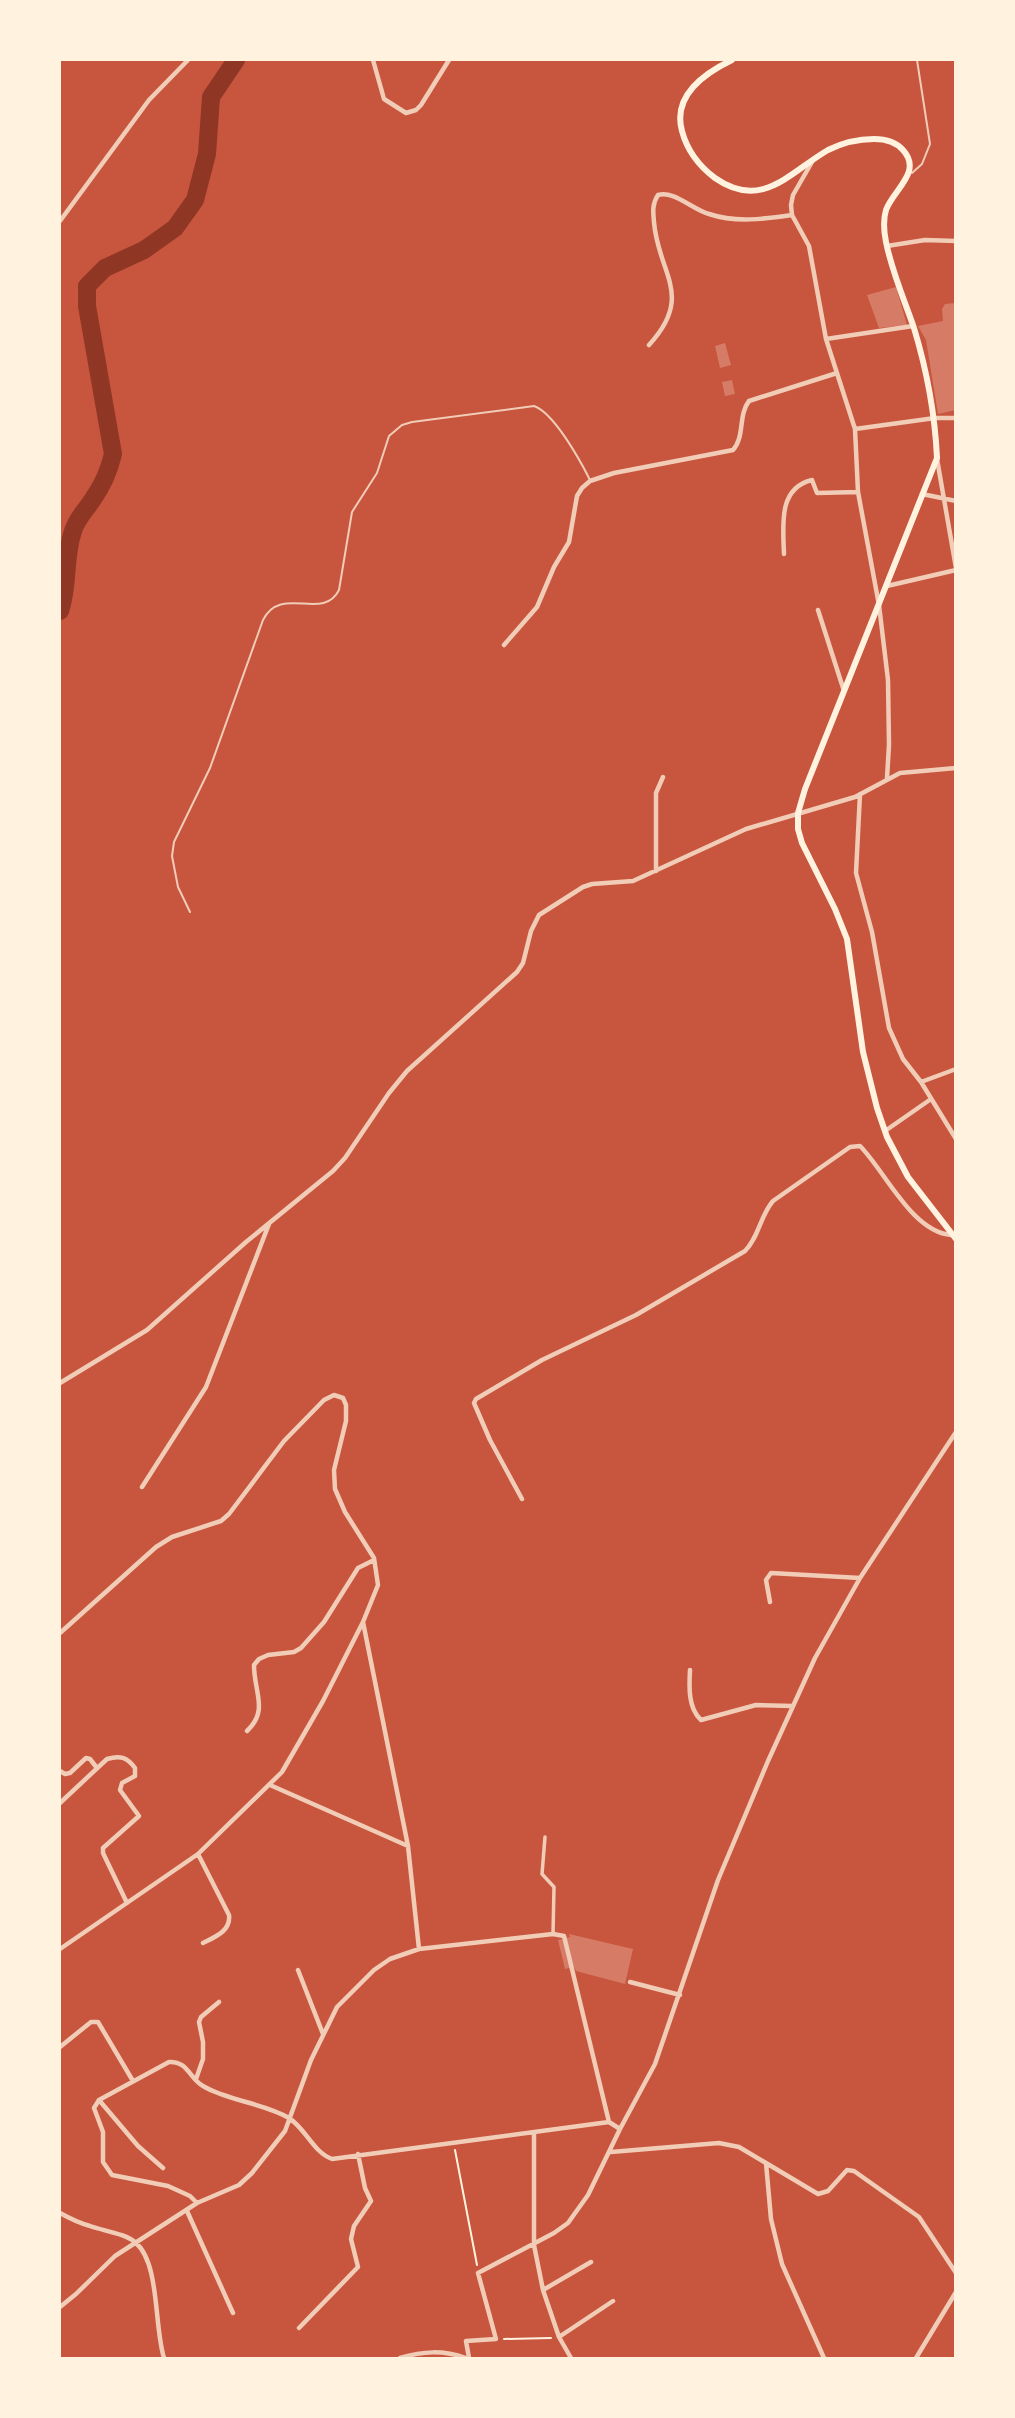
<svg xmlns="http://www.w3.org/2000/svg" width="1015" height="2418" viewBox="0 0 1015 2418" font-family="'Exo 2',sans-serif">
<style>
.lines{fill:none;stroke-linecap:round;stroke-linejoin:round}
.river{stroke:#8f3625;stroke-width:18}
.building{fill:#d67c66}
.path{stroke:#fff3e0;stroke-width:2}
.service{stroke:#f1ccb7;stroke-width:2}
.pedestrian{stroke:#f1ccb7;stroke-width:3.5}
.minor{stroke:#f1ccb7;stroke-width:4.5}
.secondary{stroke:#fff3e0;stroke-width:6}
</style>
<rect width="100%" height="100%" fill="#c8553d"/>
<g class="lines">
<path class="river" d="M60 611C69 585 64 557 73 531 77 518 86 510 93 499 103 485 109 471 113 454L87 306V286L105 268 144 250 175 228 195 200 207 154 211 97 236 60"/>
</g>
<path class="building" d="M896 287 907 325 879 328 867 295Z
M956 303V410L938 414 926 340 918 326 943 321 942 309 945 304Z
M725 343 731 365 720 368 715 346Z
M732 380 735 394 725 396 722 382Z
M569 1934 633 1949 625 1984 576 1971 574 1967 565 1969 558 1940 570 1937Z"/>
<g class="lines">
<path class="path" d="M455 2150 477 2265
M504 2339 551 2338"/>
<path class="service" d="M912 173 922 164 930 144 917 60
M190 912 178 887 172 856 174 842 210 768 263 620C281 584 323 622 339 590L352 512 377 473 389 436 402 425 412 422 534 406C554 413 580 460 590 480"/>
<path class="pedestrian" d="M545 1837 542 1874 554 1887 553 1934"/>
<path class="minor" d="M373 60 384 99 406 113 416 110 421 105 449 60
M812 162 793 195 791 205 792 215 809 246 826 339 855 429 858 492 879 605 888 680 889 745 887 778
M60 221 149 100 188 60
M887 246 925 240 956 241
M826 339 913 326
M649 345C695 295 658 274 654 222 653 212 652 204 658 195 674 190 693 210 709 214 736 223 764 219 792 215
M855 429 935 418H956
M937 459 956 568
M922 494 956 501
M784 554C783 525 778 488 812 480L817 493 858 492
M887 586 956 570
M818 610 844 691
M504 645 537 607 554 567 569 542 577 496 582 488 590 481 614 473 733 450C745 437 738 415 749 401L837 373
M860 794 856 873 872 932 889 1028 903 1059 921 1082 956 1139
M656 871V793L663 777
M921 1082 956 1069
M885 1131 931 1099
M60 1383 147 1330 246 1242 333 1171 345 1158 389 1093 407 1071 517 972 523 963 531 931 539 915 583 887 592 884 633 881 746 829 855 797 900 773 956 768
M142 1487 206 1387 269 1224
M522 1499 490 1440 474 1403 476 1399 542 1360 636 1315 745 1251C759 1237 760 1216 773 1201L850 1147 860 1146C885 1171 912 1232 951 1235
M770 1602 766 1580 771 1573 860 1578
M363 1622 408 1846 419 1949
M60 1633 156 1547 172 1537 221 1521 229 1514 284 1441 324 1400 334 1395 343 1398 346 1405V1421L334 1470 335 1489 345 1512 374 1558 378 1585 363 1622 323 1701 282 1772 198 1854 60 1949
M690 1670C689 1687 688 1708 701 1720L756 1705 793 1706
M247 1731C269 1710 254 1693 254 1665L259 1659 268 1655 294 1652 301 1648 324 1622 358 1568 374 1560
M60 1771 65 1774 70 1773 86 1758 90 1759 97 1768
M270 1785 408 1846
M60 1803 107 1759C120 1755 127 1757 135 1768V1776L122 1783 120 1790 139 1816 103 1848V1853L127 1903
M198 1854 229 1915C231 1931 215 1937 203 1943
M298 1970 323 2034
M630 1982 680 1995
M60 2047 91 2022H98L133 2081
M196 2079 203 2059V2042L199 2022 201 2017 219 2002
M99 2100 138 2146 163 2168
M534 2133V2245L543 2290 559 2337 571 2358
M611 2152 719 2143 739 2147 766 2163 771 2219 782 2264 824 2358
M766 2163 818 2194 828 2191 847 2170 854 2171 919 2217 956 2273
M197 2203 190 2196 168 2186 112 2175 103 2162V2132L94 2108 99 2100 169 2062C188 2061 189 2078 203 2086 228 2101 264 2103 289 2118 306 2129 313 2152 332 2159L609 2122 620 2129
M187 2211 233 2313
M60 2213C69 2218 79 2223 90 2226 103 2231 125 2233 136 2243 160 2264 154 2327 164 2358
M543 2290 591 2262
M60 2307 76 2294 115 2256 197 2203 239 2185 252 2173 285 2131 311 2060 337 2007 374 1970 390 1959 419 1949 553 1934 564 1936 609 2122
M299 2328 358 2267 351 2239 354 2226 371 2201 365 2188 358 2154
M559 2337 613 2301
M400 2358C423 2351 443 2350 466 2358
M469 2358 466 2341 496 2339 478 2273 554 2233 568 2223 588 2195 620 2129 655 2064 718 1880 768 1761 815 1658 860 1578 956 1432
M916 2358 956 2292"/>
<path class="secondary" d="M732 60C705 73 672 95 682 131 687 150 699 166 715 178 762 211 790 172 828 150 842 143 859 139 874 139 885 139 896 142 903 150 923 172 893 190 886 210 883 220 884 232 886 242 892 272 904 299 914 328 927 371 935 414 937 458L805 789 798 813V829L802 843 835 909 847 939 863 1052 877 1108 887 1137 908 1177 956 1239"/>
</g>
<rect width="1015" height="2418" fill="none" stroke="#fff3e0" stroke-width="122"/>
</svg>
